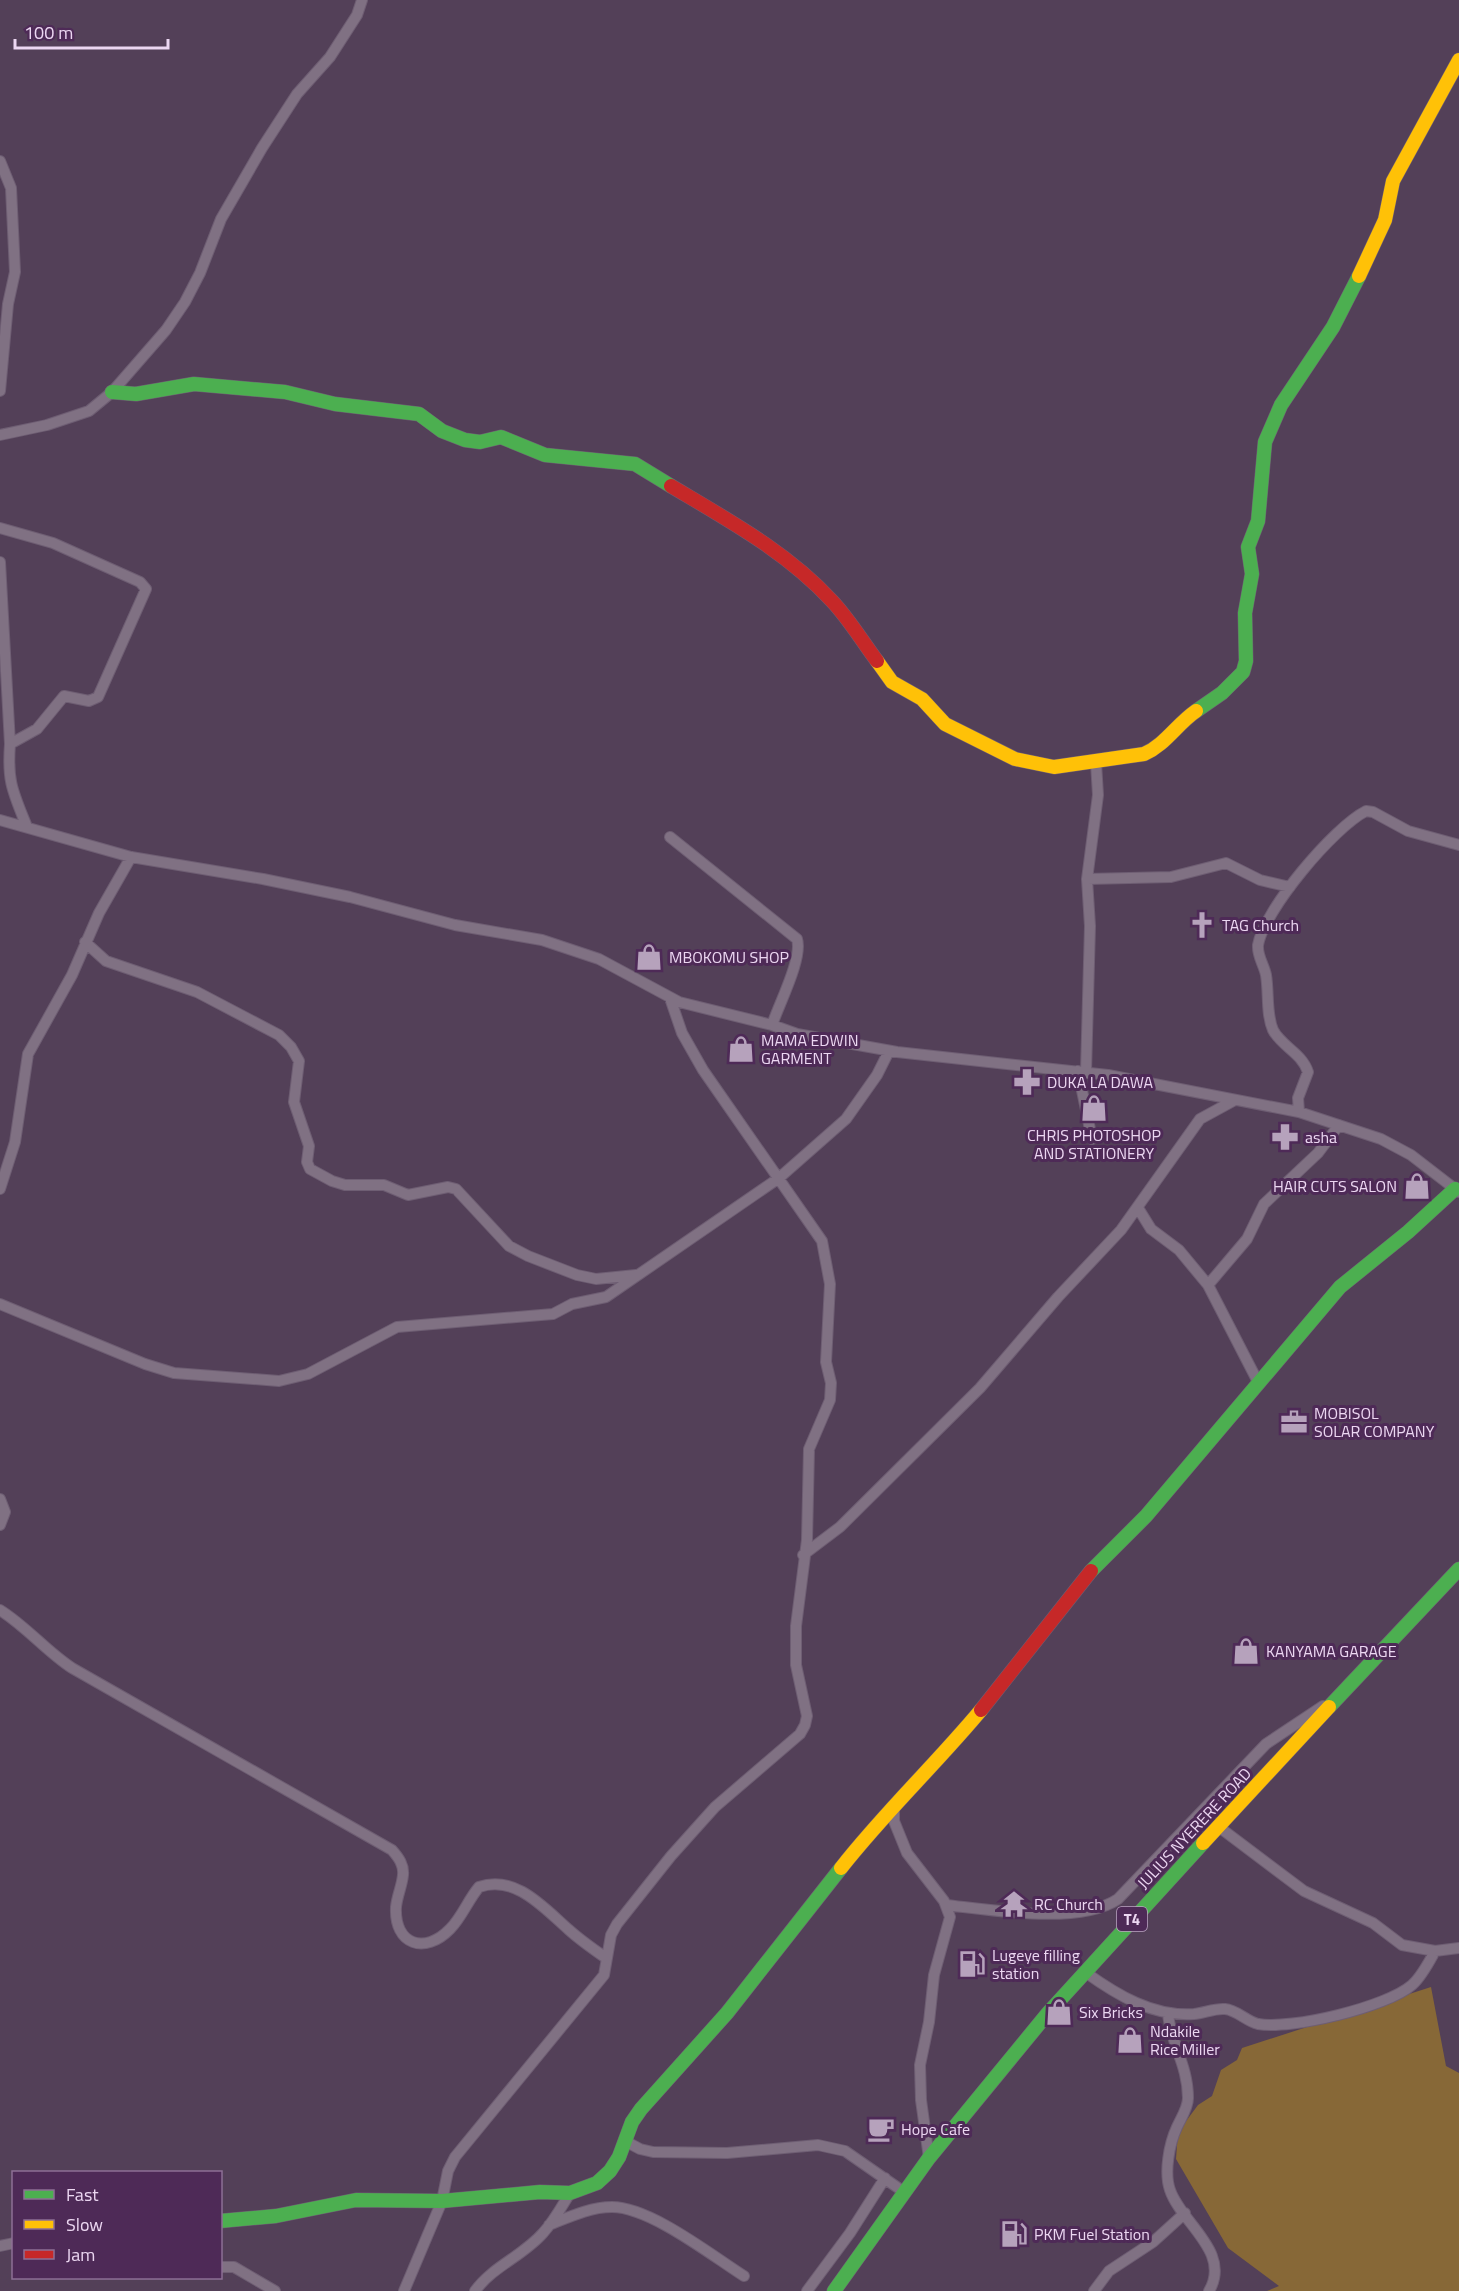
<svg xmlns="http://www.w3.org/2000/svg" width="1459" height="2291" viewBox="0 0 1459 2291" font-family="'Titillium Web',sans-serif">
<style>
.forest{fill:#876837}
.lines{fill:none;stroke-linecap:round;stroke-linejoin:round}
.street-casing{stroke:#6e5e73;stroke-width:12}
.fast-casing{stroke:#6e5e73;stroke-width:15}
.slow-casing{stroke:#6e5e73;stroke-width:15}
.jam-casing{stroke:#6e5e73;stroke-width:15}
.street{stroke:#807183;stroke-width:10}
.fast{stroke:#4caf50;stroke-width:14}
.slow{stroke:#ffc107;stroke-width:14}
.jam{stroke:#c62828;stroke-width:14}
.labels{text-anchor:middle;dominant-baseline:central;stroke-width:6;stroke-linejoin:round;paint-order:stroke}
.shield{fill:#4e2a57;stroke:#bda3c4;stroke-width:1.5}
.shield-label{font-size:15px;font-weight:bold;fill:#ecd7f2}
.poi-label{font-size:16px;fill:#ecd7f2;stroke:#4e2a57;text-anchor:start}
.street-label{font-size:16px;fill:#ecd7f2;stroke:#4e2a57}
</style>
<rect width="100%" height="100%" fill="#534058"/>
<path class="forest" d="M1431 1987 1446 2066 1459 2073V2291H1267L1279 2286 1228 2248 1176 2159 1178 2132 1198 2105 1212 2096 1221 2070 1237 2060 1242 2048Z"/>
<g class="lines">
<defs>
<path id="street" d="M0 161 11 188 15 272 8 304 0 391
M0 435 47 425 89 411 112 392 166 330 185 302 200 273 221 219 262 148 297 94 330 57 357 15 362 0
M0 528 53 543 140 582 146 589 98 697 89 701 64 696 37 729 10 744
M0 562 10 744C7 782 13 792 27 827
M0 820 131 857 263 879 350 897 455 925 542 940 599 959 679 1002 772 1025 797 1034 897 1052 1108 1075 1299 1112 1381 1139 1411 1155 1459 1192
M670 837 797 939C803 958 779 1004 772 1025
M1087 879 1171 877 1226 863 1260 880 1290 887
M85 942 106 961 197 992 279 1035 291 1047 299 1061 294 1102 309 1146 307 1162 310 1169 332 1181 345 1185H384L408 1195 448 1187 456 1189 509 1246 528 1256 577 1275 596 1279 636 1275
M1078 1071 1092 1139
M1086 1072 1090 926 1087 879 1098 795 1096 763
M1299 1112 1298 1098 1308 1072C1302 1053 1281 1046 1273 1030 1266 1014 1269 993 1266 975 1264 965 1257 956 1258 945 1264 910 1334 827 1366 811L1373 812 1408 831 1459 845
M0 1189 15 1142 28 1054 72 975 99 913 131 857
M1138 1208 1151 1229 1179 1250 1208 1285 1258 1382
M1208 1285 1247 1239 1264 1204 1318 1153 1339 1125
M0 1304 145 1364 174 1373 279 1381 308 1374 397 1327 553 1314 572 1304 606 1297 779 1178 846 1119 877 1075 889 1051
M0 1499 5 1512 0 1525
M803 1555 840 1527 980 1388 1058 1297 1121 1230 1200 1119 1233 1101
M0 1610C27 1627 46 1651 72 1668L392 1850C399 1858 404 1865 403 1875 402 1886 397 1896 396 1907 394 1945 425 1955 450 1929 462 1917 468 1900 479 1887 515 1874 544 1908 568 1929 580 1940 593 1949 606 1958
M894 1808V1821L907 1853 944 1901 950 1917 934 1975 929 2022 920 2065 921 2100 929 2158
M1219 1827 1304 1891 1373 1923 1402 1945 1435 1951 1459 1948
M946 1905C991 1910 1080 1925 1118 1899L1266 1744 1323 1706
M1085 1972C1117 1995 1153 2017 1194 2014 1204 2013 1215 2008 1225 2009 1237 2010 1246 2021 1258 2024 1291 2030 1387 2007 1412 1985 1422 1976 1429 1962 1435 1951
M1168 2014C1171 2044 1188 2065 1188 2098 1188 2108 1181 2118 1177 2127 1169 2144 1164 2173 1170 2190 1181 2223 1232 2252 1209 2291
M625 2141 640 2149 653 2152 727 2153 818 2145 845 2151 904 2192
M549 2225C569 2217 590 2207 612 2207 650 2207 711 2255 744 2276
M0 2246 14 2243
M220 2267H234L275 2291
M404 2291 442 2201 448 2171 455 2157 604 1975 611 1935 617 1924 671 1856 715 1807 800 1734 805 1725 807 1716 796 1665V1626L807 1540 809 1449 830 1400 831 1383 826 1362 830 1284 822 1241 703 1070 682 1033 670 998
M475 2291C493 2266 523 2256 543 2233 554 2221 562 2206 570 2193
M807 2291 850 2233 885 2178
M1094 2291 1109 2271 1153 2242 1185 2213"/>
<path id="fast" d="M112 392 136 394 194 384 285 392 335 404 419 414 442 431 465 440 480 442 501 437 545 455 635 464 671 486
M1196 711 1222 693 1243 672 1246 661 1245 613 1252 574 1248 547 1258 521 1265 442 1281 405 1333 327 1359 276
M1091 1571 1146 1516 1340 1287 1408 1232 1455 1189
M1329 1707 1459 1569
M220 2221 276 2216 356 2200 442 2201 540 2192 570 2193 597 2183 610 2171 619 2157 632 2122 641 2109 727 2013 841 1868
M834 2291 929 2158 1048 2013 1203 1843"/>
<path id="slow" d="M1359 276 1385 220 1393 181 1459 60
M877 661 892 682 922 699 945 724 1015 759 1054 767 1144 754C1165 745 1177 724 1196 711
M1203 1843 1329 1707
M841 1868C884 1813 936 1764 981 1710"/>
<path id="jam" d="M671 486C728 520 787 552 832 601 849 619 862 641 877 661
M981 1710 1091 1571"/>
</defs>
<use href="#street" class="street-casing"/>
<use href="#fast" class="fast-casing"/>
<use href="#slow" class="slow-casing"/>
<use href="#jam" class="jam-casing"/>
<use href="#street" class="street"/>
<use href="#fast" class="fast"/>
<use href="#slow" class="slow"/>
<use href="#jam" class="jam"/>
</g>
<defs>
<symbol id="church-bare" viewBox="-9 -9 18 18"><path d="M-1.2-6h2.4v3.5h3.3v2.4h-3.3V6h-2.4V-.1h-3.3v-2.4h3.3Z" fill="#b6a2bc" stroke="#4e2a57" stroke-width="2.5" paint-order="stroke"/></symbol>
<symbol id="shop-bare" viewBox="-9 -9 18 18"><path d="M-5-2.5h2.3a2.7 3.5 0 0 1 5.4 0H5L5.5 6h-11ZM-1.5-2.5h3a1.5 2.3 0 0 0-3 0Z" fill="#b6a2bc" stroke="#4e2a57" stroke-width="2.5" paint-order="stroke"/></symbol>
<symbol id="pharmacy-bare" viewBox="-9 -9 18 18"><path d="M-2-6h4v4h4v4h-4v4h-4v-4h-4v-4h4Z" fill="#b6a2bc" stroke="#4e2a57" stroke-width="2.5" paint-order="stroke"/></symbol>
<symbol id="office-bare" viewBox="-9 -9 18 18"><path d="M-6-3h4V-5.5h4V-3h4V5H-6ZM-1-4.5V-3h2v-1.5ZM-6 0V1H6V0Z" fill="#b6a2bc" stroke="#4e2a57" stroke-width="2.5" paint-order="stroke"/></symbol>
<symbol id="temple-bare" viewBox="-9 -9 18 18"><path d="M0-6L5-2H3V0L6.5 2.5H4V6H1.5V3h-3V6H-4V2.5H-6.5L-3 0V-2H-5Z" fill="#b6a2bc" stroke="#4e2a57" stroke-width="2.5" paint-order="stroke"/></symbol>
<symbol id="fuel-bare" viewBox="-9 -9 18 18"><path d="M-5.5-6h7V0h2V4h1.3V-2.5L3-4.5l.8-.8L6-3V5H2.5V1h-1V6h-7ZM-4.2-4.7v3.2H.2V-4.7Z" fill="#b6a2bc" stroke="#4e2a57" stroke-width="2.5" paint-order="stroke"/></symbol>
<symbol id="cafe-bare" viewBox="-9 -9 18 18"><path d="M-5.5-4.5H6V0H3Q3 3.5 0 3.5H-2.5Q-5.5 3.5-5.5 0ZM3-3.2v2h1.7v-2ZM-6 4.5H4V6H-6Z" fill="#b6a2bc" stroke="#4e2a57" stroke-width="2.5" paint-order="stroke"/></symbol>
</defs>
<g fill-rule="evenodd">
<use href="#church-bare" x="1183" y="906" width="38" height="38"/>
<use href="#shop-bare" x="630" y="938" width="38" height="38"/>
<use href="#shop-bare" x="722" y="1030" width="38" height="38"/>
<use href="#pharmacy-bare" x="1008" y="1063" width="38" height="38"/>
<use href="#shop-bare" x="1075" y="1089" width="38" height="38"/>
<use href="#pharmacy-bare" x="1266" y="1118" width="38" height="38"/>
<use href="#shop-bare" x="1398" y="1167" width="38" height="38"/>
<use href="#office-bare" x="1275" y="1403" width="38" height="38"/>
<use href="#shop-bare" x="1227" y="1632" width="38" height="38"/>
<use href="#temple-bare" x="995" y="1885" width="38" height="38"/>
<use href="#fuel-bare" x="953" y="1945" width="38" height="38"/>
<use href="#shop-bare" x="1040" y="1993" width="38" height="38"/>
<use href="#shop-bare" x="1111" y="2021" width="38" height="38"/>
<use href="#cafe-bare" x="862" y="2110" width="38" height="38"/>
<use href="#fuel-bare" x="995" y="2215" width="38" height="38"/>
</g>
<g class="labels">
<rect class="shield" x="1117" y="1907" width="30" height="24" rx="4.5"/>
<g class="shield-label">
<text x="1132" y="1919">T4</text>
</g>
<g class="poi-label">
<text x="1222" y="925">TAG Church</text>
<text x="669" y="957">MBOKOMU SHOP</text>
<text x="761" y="1040">MAMA EDWIN<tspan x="761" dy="18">GARMENT</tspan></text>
<text x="1047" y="1082">DUKA LA DAWA</text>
<text x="1094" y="1135" text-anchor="middle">CHRIS PHOTOSHOP<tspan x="1094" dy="18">AND STATIONERY</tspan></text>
<text x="1305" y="1137">asha</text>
<text x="1397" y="1186" text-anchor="end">HAIR CUTS SALON</text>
<text x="1314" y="1413">MOBISOL<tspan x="1314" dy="18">SOLAR COMPANY</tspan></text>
<text x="1266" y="1651">KANYAMA GARAGE</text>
<text x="1034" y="1904">RC Church</text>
<text x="992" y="1955">Lugeye filling<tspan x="992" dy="18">station</tspan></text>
<text x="1079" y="2012">Six Bricks</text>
<text x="1150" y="2031">Ndakile<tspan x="1150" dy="18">Rice Miller</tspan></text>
<text x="901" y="2129">Hope Cafe</text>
<text x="1034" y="2234">PKM Fuel Station</text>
</g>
<g class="street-label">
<text transform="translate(1194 1828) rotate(-47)">JULIUS NYERERE ROAD</text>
</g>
</g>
<rect x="12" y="2171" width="210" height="108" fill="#4e2a57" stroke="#8d6f95" stroke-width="1.5"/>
<rect x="24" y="2190" width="30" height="9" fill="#4caf50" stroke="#8d6f95" stroke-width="1.5"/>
<text x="66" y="2201" font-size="18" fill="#ecd7f2">Fast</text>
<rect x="24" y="2220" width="30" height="9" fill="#ffc107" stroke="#8d6f95" stroke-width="1.5"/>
<text x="66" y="2231" font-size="18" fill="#ecd7f2">Slow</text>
<rect x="24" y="2250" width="30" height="9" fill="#c62828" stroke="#8d6f95" stroke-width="1.5"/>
<text x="66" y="2261" font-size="18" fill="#ecd7f2">Jam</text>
<path d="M15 39v9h153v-9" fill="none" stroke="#ecd7f2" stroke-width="3"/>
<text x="24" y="39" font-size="18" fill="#ecd7f2" stroke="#4e2a57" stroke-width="4.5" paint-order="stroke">100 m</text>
</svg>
